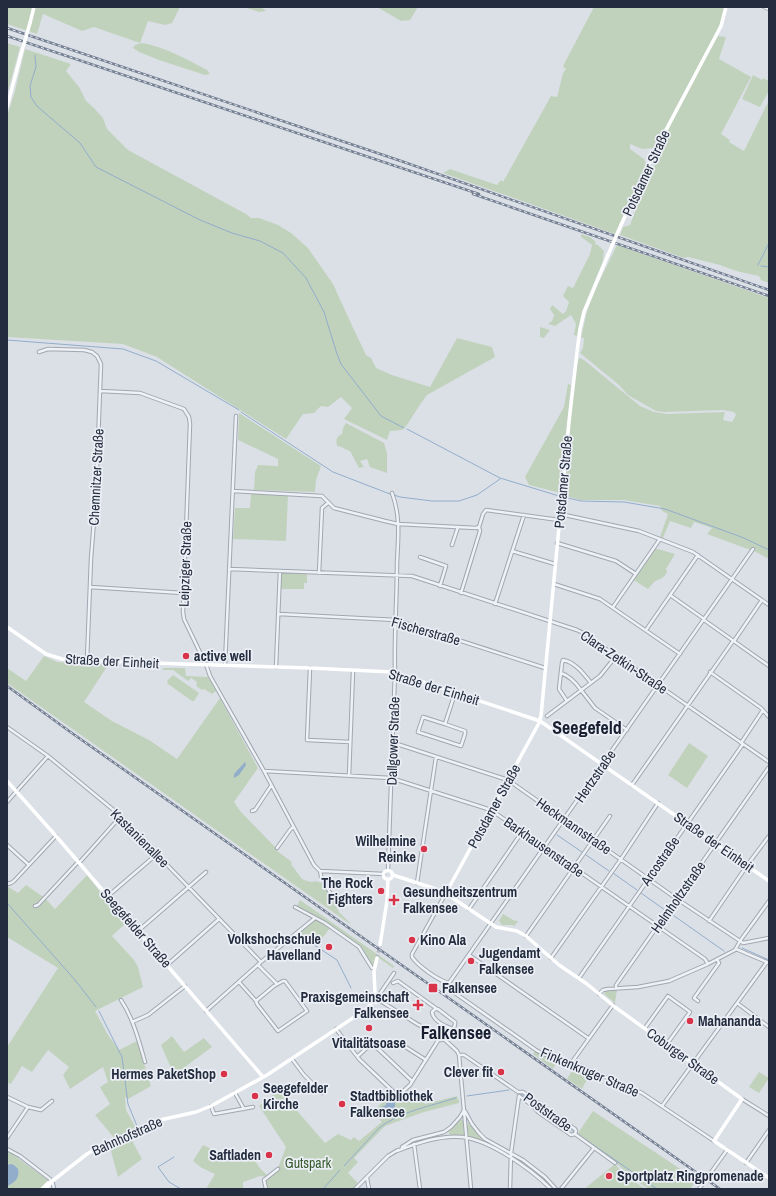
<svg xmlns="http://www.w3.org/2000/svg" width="776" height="1196" viewBox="0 0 776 1196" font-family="'Archivo Narrow',sans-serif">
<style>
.green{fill:#c1d2bc}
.water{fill:#92adcb}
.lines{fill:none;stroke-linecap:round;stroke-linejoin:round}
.stream{stroke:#92adcb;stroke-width:1}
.street-tunnel{stroke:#b6bcc5;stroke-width:2.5;stroke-dasharray:2.5 1;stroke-linecap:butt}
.secondary-tunnel{stroke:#b6bcc5;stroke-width:3.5;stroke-dasharray:3.5 2;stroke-linecap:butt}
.street-casing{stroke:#a0a7b1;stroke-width:4.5}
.street{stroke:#eef1f5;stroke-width:2.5}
.secondary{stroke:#fff;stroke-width:3.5}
.rail-casing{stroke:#747f92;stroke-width:2.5}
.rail{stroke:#ebeff5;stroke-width:1;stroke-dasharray:3;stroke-linecap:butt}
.secondary-bridge{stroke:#fff;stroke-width:3.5}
.poi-dot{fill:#d93349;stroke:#ebeff5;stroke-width:1.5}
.labels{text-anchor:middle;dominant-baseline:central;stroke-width:3.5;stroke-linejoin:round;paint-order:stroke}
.street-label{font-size:14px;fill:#242d3f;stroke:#ebeff5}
.poi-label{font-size:14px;font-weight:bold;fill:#242d3f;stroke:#ebeff5;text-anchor:start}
.park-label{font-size:14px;fill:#385b30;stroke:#ebeff5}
.district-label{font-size:18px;font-weight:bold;fill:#171e2f;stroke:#ebeff5}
</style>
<rect width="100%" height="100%" fill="#dbe0e7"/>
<path class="green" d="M7 7H180L172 23 165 25 148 21 140 43 94 27 82 31 43 14 37 34 7 24Z
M244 7H261L266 11 259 12Z
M377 7H418L410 20 401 21Z
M594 7H724L722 19 718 29 654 148 642 149 630 144V149L644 159 646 165 615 234 443 173 450 169 497 185 501 180 503 182 551 96 557 97 563 73 566 69 563 66Z
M718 36 726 37 719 59 751 77 721 134 730 140 729 142 744 151 769 100V283L761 280 759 276 736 271 720 265 688 257 684 258 620 235 623 227 630 225 644 188V181L649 171 654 172 655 162 653 160C672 117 696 77 718 36Z
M7 43 20 47 7 95Z
M141 43C161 45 188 60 207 70L210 74 205 75 159 60 139 52 133 48 135 45Z
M25 49 71 64 66 71 79 87 86 101 93 107 103 118 107 129 128 150 246 214 251 218H259L278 225 291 233 308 248 333 284 349 319 366 355 371 358 376 368 392 375 430 387 457 338 492 347 495 357 427 395 419 406 407 425 402 430 390 431 387 440 344 419 352 408 341 397 328 407 321 406 314 413 303 414 286 439 157 357 123 344 7 337V116L15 91Z
M753 75 762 80 763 78 769 81V91L760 107 742 99Z
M581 234 590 237 596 242 595 244 598 245 604 251 603 261 582 312 577 336 574 335 576 324 571 315 555 326 548 324 552 321 554 315 550 309 552 305 563 314 566 311 569 302 563 296 568 286 573 288 590 254 592 245 581 237Z
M617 245 769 298V559L756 552 707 534 712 528 694 522 691 528 670 521 663 538 660 537 668 514 662 511 660 506 623 500H580L563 495 571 411 578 360 580 358 584 360 640 406 654 412 667 414 725 412 723 420 732 422 736 415 734 412 723 410 664 412 656 411 628 395 619 385 580 353 583 348 584 338H581L587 311 597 286Z
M540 327 550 330 544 338 540 337Z
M568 384 571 385 560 493 529 485 525 477 564 407Z
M239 413 321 466 316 480 315 492 254 490 255 472 258 465 278 466V459L238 440Z
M346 423 384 443 387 453V473L370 467 367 459 360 461 364 467 359 468 350 451C345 450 342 446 337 446 336 440 336 437 342 434L343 428Z
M251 494 288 495 286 541 233 539 235 508H250Z
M654 548 675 554 666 569 667 572C664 579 660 578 654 582 652 584 650 587 648 589L632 579Z
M284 572 307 573V583H304V589H281V573Z
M44 656 57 662 108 665 84 702 112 721 149 740 177 759 220 698 258 768 234 802 241 812 278 850 277 851 292 862 291 864 302 879 307 881 311 882 316 881 324 884 339 912 350 923V924L7 683V668L26 681Z
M163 668H185L186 676 208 677 216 691 212 694 204 689 200 691 202 690 196 686 197 682 191 678 188 681 173 670H163Z
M173 675 199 693 194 701H192L168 684 167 681Z
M689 743 708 756 687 788 668 775Z
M87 875 125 924 112 936 134 960 138 967 143 987 95 1011 108 1035 119 1050 137 1041 151 1086 128 1099 125 1097 126 1110 136 1128 115 1139 95 1115 110 1104 100 1087 108 1082 103 1067 70 1089 63 1075 69 1067 48 1050 32 1072 22 1066 11 1084 7 1083V1047L58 968 7 937V886L18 893 26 885 45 898 55 909Z
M300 900 394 966 393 968 376 956 373 967 361 946 323 920 297 906Z
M503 914 515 921 516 920 518 922 514 926 512 925H502L499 921Z
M316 919 330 928 317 945 300 933Z
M606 990H617L615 1003 604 994Z
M172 1036 184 1052 204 1038 212 1047 174 1075 161 1045Z
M535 1051 540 1055 558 1060 553 1069 533 1054Z
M575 1066 592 1074 585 1083 582 1089 567 1079Z
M759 1072 769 1078 759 1093 749 1087Z
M410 1089 425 1104 457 1096 458 1100H459V1103L424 1112 385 1126 354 1158 358 1162 348 1173 357 1182 356 1187 354 1189H268L266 1181 279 1169 278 1168 286 1147 259 1106 279 1090 325 1143 338 1134 351 1140 354 1137 359 1141 382 1122 373 1112 391 1093 398 1100Z
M593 1111 697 1180 690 1189H649L635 1180 615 1162 577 1136 578 1133Z
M461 1119 463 1121 464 1135H450L448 1131 458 1120Z
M468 1123H469L476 1132 483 1140 481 1141 468 1137 467 1126Z
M129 1135 142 1159 118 1177 109 1144Z
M203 1145 220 1153 251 1151C254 1158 256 1164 261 1169 263 1172 266 1173 268 1177L260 1176 243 1182V1189H206L215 1174 202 1168 193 1161Z
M7 1150 49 1181 40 1189H7Z
M512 1155C528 1164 542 1175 555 1189H552L532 1171 512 1157Z
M615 1164 624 1174 645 1189H584Z"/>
<path class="water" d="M245 762 246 765 239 775 234 778V774Z
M391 1097 395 1101V1108L382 1117 377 1113V1109L386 1105V1102Z
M11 1164 14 1165 18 1169C20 1177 15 1183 7 1186V1165Z"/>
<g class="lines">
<path class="stream" d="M35 55 36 67 30 86 31 97 36 105 45 113 80 143 96 167 200 220 232 233 260 241 283 253 306 278 324 312 337 354 341 364 381 416 404 428
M758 265 769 243
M761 266 769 267
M7 340 123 349 156 361 239 410
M241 412 333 472 390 494
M407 429 500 478 559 496
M394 495 400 497 432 501H459L477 495 500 479
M564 497 581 501 624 502 665 509 744 538 769 550
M557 835 582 852
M586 855 609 871
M613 873 637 890
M641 893 665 910
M7 903 75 980 96 1007
M670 913 724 951
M299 935 337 960 351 988
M742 948 769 960
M99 1011 122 1057 128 1104 137 1126
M521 1094 574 1132
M467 1096 509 1090
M579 1135 657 1189
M174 1157 158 1167 169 1182 181 1189
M344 1166 379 1128C401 1111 431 1106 456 1098
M323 1189 340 1170"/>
<path class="street-tunnel" d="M702 1185 707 1178"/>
<path class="secondary-tunnel" d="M377 958 380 945"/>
<defs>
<path id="street" d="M764 7 769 9
M39 352 48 349 84 350 92 352 97 356 101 364 96 494 91 559 87 660
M101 391 140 393 184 409 189 417 190 424 183 612 184 619 207 667 210 676 264 771 314 865 320 871 321 876 334 900
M233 491 322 496 334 508 385 521 398 524 476 528 479 527 483 514 486 510 559 520
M560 514 639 531 693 552 769 605
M557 543 616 561 636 574
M452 545 458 527
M512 551 555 564
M420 557 446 566 440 586
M229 569 412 576 577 630 583 633 769 762
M319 573 322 508 328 503
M554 584 600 599 680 654
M90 587 183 593
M461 593 480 531 479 527
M670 595 704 619
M495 604 524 515
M613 607 660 539
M279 614 396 620 545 668
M704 620 769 666
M646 630 698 555
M734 641 762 600
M225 665 236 416
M276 667 280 571
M310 668 307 740 350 742
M710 672 761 708 769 717
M561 673C570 676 576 683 581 690
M581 690 595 708 627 730
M567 701 559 689 562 663 563 660C575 662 584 674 591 683
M547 716 600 676 616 656
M445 724 465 731V734L461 746 418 732 423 717 445 724 455 693
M7 727 48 756 116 812 261 962
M741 743 763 710
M393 744H397L508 780 677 899 743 943 769 938
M264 771 391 778 491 810 705 959 708 964
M349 776 353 671
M632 785 733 641
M7 802 48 756
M252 811 255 810 271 786
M7 845 29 865
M277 848 290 830 293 827
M79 863 121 816
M388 870 395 671C394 635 397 599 397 563 398 539 401 517 392 493
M320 871 384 874
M417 883 436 757
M7 884 11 883 14 881 56 836
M446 893 412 954V957C418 966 439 981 449 983
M108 896 157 854
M35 906 38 905 78 862
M295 907 325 923 359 947 372 968
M469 909 522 832
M709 921 748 864 769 836
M138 931 206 872
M526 936 610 816
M736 949 769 963
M469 955 588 1038
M551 958 621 859 658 803
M167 965 219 919
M258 965 277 984
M579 978 743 744
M239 982 256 1001 257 1004 278 1031 307 1011 285 981H283L274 986 256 1001
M393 983 398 981 437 1009
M449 983 753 549
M449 983 452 991 536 1050 543 1054 572 1062 642 1093 714 1141
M616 989V985L769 767
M599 994 603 990 608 989 638 987 669 981 708 964 735 950 740 941 769 901
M379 995 394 973
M121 1000C133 1018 139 1041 145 1062
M379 1000 417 1024 437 1035
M698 1001 694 998 719 963 717 959
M737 1003 769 1027
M206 1011 261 962 315 918
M132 1022 148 1015 185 986
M440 1023 442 1032
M645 1028 668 996 690 1012 667 1044
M336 1029 359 1059 398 1096 410 1085 439 1039
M437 1036a4 4 0 1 1 8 0a4 4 0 1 1-8 0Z
M444 1034C450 1032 456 1029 455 1022L438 1009H435L432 1012C433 1021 444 1026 453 1029
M444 1039 457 1051 459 1055 471 1189
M404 1046 426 1060
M459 1055H464L467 1057 518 1092H523L575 1129 576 1131 575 1134
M358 1056 371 1044H373L412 1081
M292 1059 304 1075 322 1093
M572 1062 613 1005
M235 1093 244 1109
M519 1096 533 1106 538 1112 571 1135 575 1134 615 1163
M7 1097 28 1107 41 1110 52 1101
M742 1099 769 1116
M211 1106 214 1114 253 1107
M662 1106 767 962
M465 1111 472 1124 479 1133 485 1139 523 1160 545 1177 556 1189
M7 1138 28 1107
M414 1144 420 1189
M402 1147 413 1140 444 1132 451 1127 460 1117 464 1110
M7 1149 20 1156 50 1179 53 1184 54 1189
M397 1151C417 1143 440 1135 462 1137 490 1140 531 1169 551 1189
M746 1163 769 1130
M367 1178 369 1189
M707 1178 727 1150
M266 1189 264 1180 278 1169
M355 1189 388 1156 398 1150
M510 1189 511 1153 519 1096
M561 1189 594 1148
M699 1189 702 1185"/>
</defs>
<use href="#street" class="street-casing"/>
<use href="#street" class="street"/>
<path class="secondary" d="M30 23 34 7
M7 107 21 54
M621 225 654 153 721 26 726 7
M7 627 46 654 62 659 151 663 310 668 392 672 402 675 540 721 769 881
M7 781 56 836 263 1077
M383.5 875a4.5 4.5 0 1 1 9 0a4.5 4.5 0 1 1-9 0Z
M393 875 442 891 496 927 517 931 526 936 559 965 587 984 615 1007 742 1099 714 1141 769 1178
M446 893 539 723 541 716 569 422 577 352 580 329 584 312 608 255
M380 945 387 901 388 879
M375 993 374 971 377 958
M370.5 998a4.5 4.5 0 1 1 9 0a4.5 4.5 0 1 1-9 0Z
M42 1189 48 1183 51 1182 87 1154 94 1150 160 1120 196 1112 211 1106 267 1075 368 1008 373 1001
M46 1189 51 1183"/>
<defs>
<path id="rail" d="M7 28 401 161 769 290
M7 36 479 194
M473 194 769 296
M7 686 69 731 720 1189"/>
</defs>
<use href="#rail" class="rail-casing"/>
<use href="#rail" class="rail"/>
<path class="secondary-bridge" d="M21 54 30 23
M608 255 621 225"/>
</g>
<g class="poi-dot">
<circle cx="186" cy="656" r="4"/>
<circle cx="424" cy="849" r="4"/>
<circle cx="381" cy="891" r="4"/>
<path d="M392 894h4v4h4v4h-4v4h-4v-4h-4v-4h4z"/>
<circle cx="412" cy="940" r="4"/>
<circle cx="329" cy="947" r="4"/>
<circle cx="471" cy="961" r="4"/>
<rect x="428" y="983" width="10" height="10" rx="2"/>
<path d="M416 999h4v4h4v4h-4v4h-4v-4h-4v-4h4z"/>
<circle cx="690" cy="1021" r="4"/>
<circle cx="369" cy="1028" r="4"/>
<circle cx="501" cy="1072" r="4"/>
<circle cx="224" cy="1074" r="4"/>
<circle cx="255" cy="1096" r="4"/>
<circle cx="342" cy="1104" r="4"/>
<circle cx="269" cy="1155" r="4"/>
<circle cx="609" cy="1176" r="4"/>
</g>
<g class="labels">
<g class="street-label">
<text transform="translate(646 173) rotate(-65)">Potsdamer Straße</text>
<text transform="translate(96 477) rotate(-87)">Chemnitzer Straße</text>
<text transform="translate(563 482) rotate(-85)">Potsdamer Straße</text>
<text transform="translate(185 564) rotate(-88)">Leipziger Straße</text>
<text transform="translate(426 631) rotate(16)">Fischerstraße</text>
<text transform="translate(112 661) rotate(3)">Straße der Einheit</text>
<text transform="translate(624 662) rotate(34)">Clara-Zetkin-Straße</text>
<text transform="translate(434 687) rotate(17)">Straße der Einheit</text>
<text transform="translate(393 741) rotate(-88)">Dallgower Straße</text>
<text transform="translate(595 776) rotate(-55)">Hertzstraße</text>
<text transform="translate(494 806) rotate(-61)">Potsdamer Straße</text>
<text transform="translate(574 826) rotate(35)">Heckmannstraße</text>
<text transform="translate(140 838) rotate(45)">Kastanienallee</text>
<text transform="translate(714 842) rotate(35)">Straße der Einheit</text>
<text transform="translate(544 847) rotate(35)">Barkhausenstraße</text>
<text transform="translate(660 861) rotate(-55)">Arcostraße</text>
<text transform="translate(678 897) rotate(-55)">Helmholtzstraße</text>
<text transform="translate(136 928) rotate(49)">Seegefelder Straße</text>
<text transform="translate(683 1056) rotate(36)">Coburger Straße</text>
<text transform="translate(590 1072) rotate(23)">Finkenkruger Straße</text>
<text transform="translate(548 1112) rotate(36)">Poststraße</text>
<text transform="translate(127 1136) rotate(-24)">Bahnhofstraße</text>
</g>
<g class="poi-label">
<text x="194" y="656">active well</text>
<text x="416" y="841" text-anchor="end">Wilhelmine<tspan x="416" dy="16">Reinke</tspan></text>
<text x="373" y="883" text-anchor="end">The Rock<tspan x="373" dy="16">Fighters</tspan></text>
<text x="403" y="892">Gesundheitszentrum<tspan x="403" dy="16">Falkensee</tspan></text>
<text x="321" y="939" text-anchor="end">Volkshochschule<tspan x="321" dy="16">Havelland</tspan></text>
<text x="420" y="940">Kino Ala</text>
<text x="479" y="953">Jugendamt<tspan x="479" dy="16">Falkensee</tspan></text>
<text x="442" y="988">Falkensee</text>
<text x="409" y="997" text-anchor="end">Praxisgemeinschaft<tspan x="409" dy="16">Falkensee</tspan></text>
<text x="698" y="1021">Mahananda</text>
<text x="369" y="1043" text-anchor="middle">Vitalitätsoase</text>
<text x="493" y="1072" text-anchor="end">Clever fit</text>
<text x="216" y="1074" text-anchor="end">Hermes PaketShop</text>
<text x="263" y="1088">Seegefelder<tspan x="263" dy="16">Kirche</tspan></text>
<text x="350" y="1096">Stadtbibliothek<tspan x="350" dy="16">Falkensee</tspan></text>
<text x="261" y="1155" text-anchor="end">Saftladen</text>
<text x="617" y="1176">Sportplatz Ringpromenade</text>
</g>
<g class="park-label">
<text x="308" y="1163">Gutspark</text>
</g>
<g class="district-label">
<text x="587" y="727">Seegefeld</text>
<text x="456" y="1032">Falkensee</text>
</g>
</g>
<rect width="776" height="1196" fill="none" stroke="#242d3f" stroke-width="16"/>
</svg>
